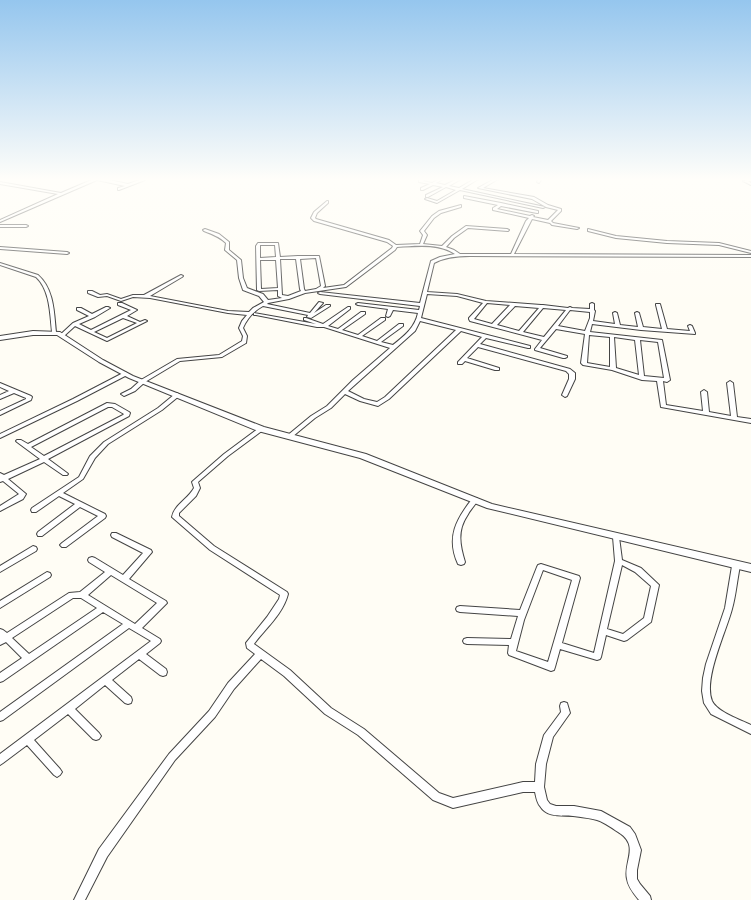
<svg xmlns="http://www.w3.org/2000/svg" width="751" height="900" viewBox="0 0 751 900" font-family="Georgia,serif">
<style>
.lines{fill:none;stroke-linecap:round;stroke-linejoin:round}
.minor-casing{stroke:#444;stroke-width:2}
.tertiary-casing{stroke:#444;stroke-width:2}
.minor{fill:#fff;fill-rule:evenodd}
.tertiary{fill:#fff;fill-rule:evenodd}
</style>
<rect width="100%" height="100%" fill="#fffdf5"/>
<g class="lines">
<defs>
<path id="minor" d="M96 178H100L128 184 142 179 145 180 119 190H118V188L125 186 97 180 0 222V220L58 194 0 184V182L61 193Z
M423 178H426L423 181 432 183 441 178H445L436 183 445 185 459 178H463L449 186 459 188 476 178H480L462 189 545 207 543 208 460 190 437 203 425 199 427 198 437 201 456 190 446 187 428 197H426V195L443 187 433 185 423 190H421V188L430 184 419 182V180Z
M496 178H500L483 188 534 197 548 205 561 209V211L551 221 553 223 579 228 577 229 552 225 550 223 532 219 514 254 751 255V257L470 256C457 256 445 257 434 263L427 292 457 294 486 301 541 305H543L568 308 570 307 572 308 590 309V304L592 303 594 304V310L595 311 593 321 615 324 613 313 615 312 617 313 620 325 638 327 635 313 637 312 639 313 643 327 662 329 656 305V304H660L667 329 690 331 688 326 690 325 692 326 695 333V334L641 330 592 324 590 332 662 340 670 380 667 382 663 381 666 405 703 411 701 392 704 390 707 392 709 412 731 416 727 383 730 381 733 383 737 417 751 419V423L661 407 657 381 642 380 612 370 583 365 581 363 585 334 556 329 540 348 567 356V357L565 358H563L535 350V349L542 340 470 321 469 319V318L483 303 457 296 427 294 421 318 530 346V348H528L486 338 480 344 570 369 575 373V379L567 396 565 397 562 395 569 379V374L566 371 478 347 467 358 499 368V370H495L465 361 462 364H458V362L482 337 461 331 389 399 378 406 360 401 345 394 331 408 315 418 292 437H288L287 436 288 435 311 416 327 406 353 380 390 348 324 327H317L256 315H254V313L316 324 304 320V318H306L323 324 348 307H350V309L328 326 338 329 361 312H365V314L342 330 358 335 381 318H385V320L362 336 377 341 399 324H403V326L381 342 393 345C404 336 415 328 418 313L393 310 390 316 388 317 386 316 388 309 358 305 356 304 358 303 419 310 420 306 320 294 318 293 320 292 420 303 431 261 440 257 455 254C438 243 416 246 397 247L395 250 346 287 305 293 289 299 268 303 267 304 310 313 319 302 323 303 314 313 326 305H330V306L311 318 307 317 308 315 263 306C254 311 247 318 243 328L247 336 246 343 222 357 180 361 145 382 135 391 124 396 121 394 131 389 141 380 177 359 219 355 242 341 243 336 239 328 242 321 247 315 228 313 150 298 133 297 121 301 107 296 98 297 88 293V291H92L100 295 107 294 121 299 133 295H144L181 275 183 276 182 277 150 296 228 311 249 312 253 308 264 302 259 296 243 290 239 278 237 260 225 250 226 243C220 237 212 234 204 231L203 230 205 229 219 234 229 242V250L241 260 243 278 247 288 263 294 268 300 282 298 278 296V290L259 291 257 290 256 246 258 243H278L280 257 298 256H319L325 286 323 288 344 285 392 248 393 246 387 242 314 221 311 218 314 212 327 201H328V203L317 213 315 218 316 219 389 240 396 245 420 244 423 235 420 231 432 216 439 211 461 205V207L441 213 434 218 424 231 427 235 423 244 442 246 452 236 466 226 507 229 509 230 508 231 468 228 454 238 446 247 454 250 460 254H511L526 221 529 218 493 210V208L498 205 464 198V196L501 203 538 211V213H537L501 206 497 209 530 216 532 215 534 216 533 217 548 220 558 210 546 207 532 199 478 188ZM260 245H275L276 257 260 258ZM316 258 321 286 316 289 305 291 304 289 300 259ZM280 259H296L300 289 301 291 288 296 282 295ZM260 260H276L278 288 261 289ZM487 303 510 305 492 324 474 319ZM515 306 539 308 519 331 497 325ZM543 308 566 310 544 337 523 332ZM570 310 590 312V318L585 331 558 326ZM420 321 456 330 385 397 377 402 364 399 348 391 415 331ZM589 335 610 337V367L587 363ZM614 337 635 340 639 375 616 368ZM640 340 658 342 664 378 644 376Z
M539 178H542L539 183 537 182Z
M751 179V181H748L751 183V185L743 181Z
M0 225H26L28 226 26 227H0Z
M588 229 616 236 667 241 719 243 751 251V253L719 245 667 243 616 238 588 231Z
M0 247 67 252 69 253 67 254 0 249Z
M0 263 38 275C54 289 54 312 56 332V333H52V332C50 313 50 290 36 277L0 265Z
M118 303H122L137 310 127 316 140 322 145 320 147 321 107 341 75 326 64 336H60V335L73 323 89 316 77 310V308H81L92 314 106 307H108L110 308 95 317 79 324 91 330 131 310 118 305ZM123 318 137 323 107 338 94 332Z
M125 372 128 374 127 375 77 401 0 438V434L73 399Z
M0 383 31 396 32 397 31 400 0 415V411L26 399V398L14 393 0 399V395L9 391 0 387Z
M177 393 180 395 179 396 162 410 108 444 95 458 83 479 63 493 105 514 106 516 105 518 66 547H62L60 545 62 543 98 516 80 507 42 536H38L37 534 38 532 75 504 59 496 36 512H32L31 510 32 508 79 477 90 456 104 442 158 408 175 394Z
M107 403 115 404 129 412 130 413 129 416 48 459 67 473 68 474 67 475H63L44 462 8 479 26 494 23 499 0 511V506L19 494 3 481 0 482V473L4 475 40 459 17 442 16 441 17 440H21L28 444ZM108 407H112L124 414 123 415 44 456 31 447Z
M261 427 263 428 264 429 263 430 228 456 198 482 200 488 196 496 179 513V516L214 546 287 592 288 594C283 614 265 629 254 644L290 670 331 708 364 729 439 793 453 798 523 782H535L536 764 544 735 561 712 560 706 561 703 564 702 567 703 570 713 553 737 546 764 544 787 547 800 550 804 556 806H574L601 811 630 827 635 834 641 850 637 870V879L640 884 650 896 651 900H639C634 894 628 887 627 879 623 863 639 847 621 834 615 830 604 822 597 820 590 818 581 817 573 816 562 815 547 818 540 806 537 803 536 796 535 792H523L453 808 433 800 358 735 325 714 284 676 261 659 234 689 215 717 175 760 107 857 85 900H74L99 849 169 754 209 711 228 683 255 654 247 648 246 643 267 617 279 599 280 595 210 550 172 517C174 505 188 499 194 488L192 482 193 481 224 454 259 428Z
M473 498H477L478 500C475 505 470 510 467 516 457 531 460 546 465 562L464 564 461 565 458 564C446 538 456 519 473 498Z
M112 533H116L151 550 152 552 129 579 166 601 167 603 142 628 160 639 161 641 160 643 146 654 166 669 167 672 166 675 163 676 160 675 139 659 112 680 131 697 132 700 131 703 128 704 125 703 105 685 75 709 99 733 101 736 99 739 96 740 93 739 68 714 34 740 60 769 62 772 60 775 57 777 54 775 27 745 3 763 0 765V754L151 641 129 628 3 720 0 721V712L123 624 103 612 3 681 0 682V673L22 658 6 642 0 645V629L3 630 7 633 69 593 80 592 105 572 89 562 88 560 89 558 92 557 95 558 123 575 143 553 112 537 111 535ZM111 575 157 603 135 624 88 595ZM73 598H81L97 608 29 654 12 638Z
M614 535H618L619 537 622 560 641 568 659 585 651 622 627 640 624 641 606 635 601 657 600 659 597 660 560 649 555 667 554 670 551 671 509 655 508 653 509 645 467 644 464 643 463 641 464 639 467 638 511 639 518 616 460 612 457 611 456 609 457 607 460 606 520 610 537 567 538 565 541 564 579 576 580 578 562 643 594 653 615 561 613 537ZM622 565 635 572 651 586 644 618 623 634 607 629ZM543 570 572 580 548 662 516 651 524 620Z
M33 546 36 547 37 549 36 551 0 572V566Z
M736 563 739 564 740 566C737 580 736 595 732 609 726 632 703 679 712 701 717 712 741 720 751 725V734L711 714 704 703 702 691 703 678 706 664 725 608 732 566 733 564Z
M47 572 50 573 51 575 50 577 0 608V601Z"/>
<path id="tertiary" d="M33 331 60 332 103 360 133 376 264 427 366 454 492 504 751 564V572L487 508 360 458 258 431 129 378 99 362 57 335H33L0 340V336Z"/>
</defs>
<use href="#minor" class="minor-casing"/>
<use href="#tertiary" class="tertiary-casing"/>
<use href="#minor" class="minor"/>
<use href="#tertiary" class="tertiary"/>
</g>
<linearGradient id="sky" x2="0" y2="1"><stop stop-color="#95c6ee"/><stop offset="0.59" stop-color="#fffefa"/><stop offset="1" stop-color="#fffefa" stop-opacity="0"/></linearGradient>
<rect width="751" height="304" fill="url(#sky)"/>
</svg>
